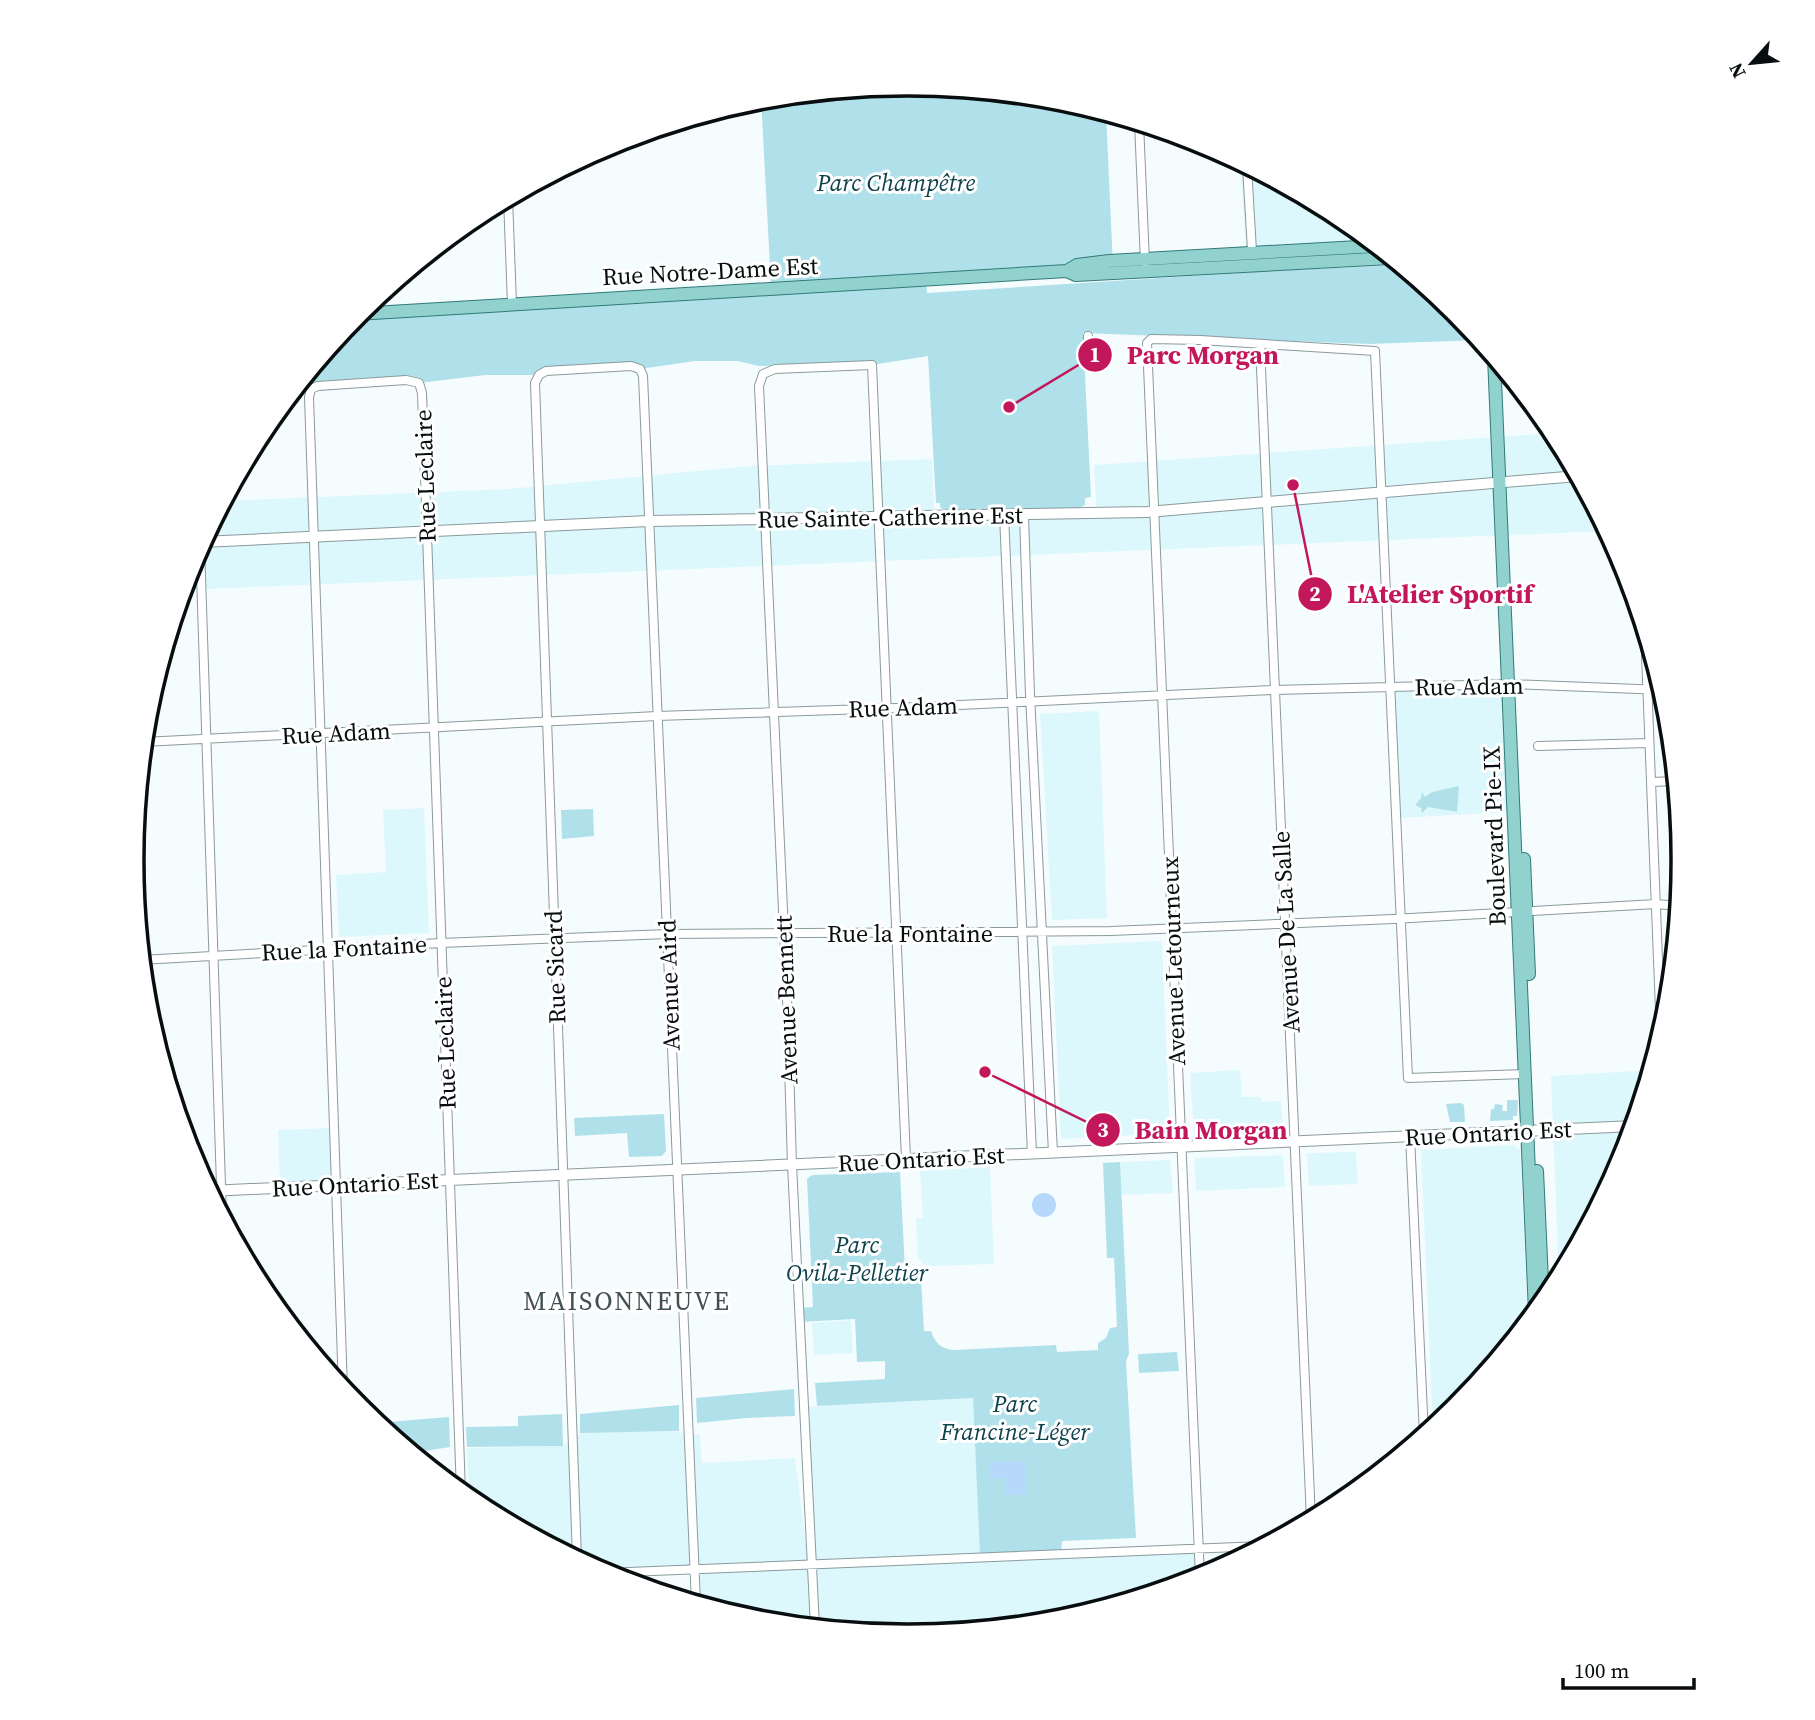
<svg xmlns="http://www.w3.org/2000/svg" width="1815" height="1720" viewBox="0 0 1815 1720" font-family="'Source Serif 4',serif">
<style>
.built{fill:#dcf8fd}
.green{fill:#b0e1ea}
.water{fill:#b6d8fa}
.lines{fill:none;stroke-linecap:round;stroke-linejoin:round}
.street-casing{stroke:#8a9a9d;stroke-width:10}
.secondary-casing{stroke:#8a9a9d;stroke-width:12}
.primary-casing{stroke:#327a77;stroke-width:14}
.street{stroke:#fff;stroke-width:8}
.secondary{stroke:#fff;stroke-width:10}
.primary{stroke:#91d2cf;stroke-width:12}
.labels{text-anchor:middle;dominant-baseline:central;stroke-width:6;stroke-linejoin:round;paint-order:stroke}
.park-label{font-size:24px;font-style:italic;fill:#0f434b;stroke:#fff}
.street-label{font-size:24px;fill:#080e0f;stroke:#fff}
.neighbourhood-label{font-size:26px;letter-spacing:2px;fill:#415052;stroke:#fff}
.rim{fill:none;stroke:#080e0f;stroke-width:3.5}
.leader{fill:none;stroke:#c2185b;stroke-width:2.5}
.callout-dot{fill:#c2185b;stroke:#fff;stroke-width:2.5}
.mark-label{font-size:21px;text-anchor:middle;font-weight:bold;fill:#fff}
.callout-label{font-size:26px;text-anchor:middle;font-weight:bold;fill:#c2185b;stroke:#fff;stroke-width:6;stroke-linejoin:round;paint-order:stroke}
</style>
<rect width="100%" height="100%" fill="#f5fcfe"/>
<path class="built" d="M1240 162 1339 215 1371 241 1246 248Z
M1555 433 1607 531 182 590 191 563 223 501 508 489 750 466 932 459 935 521 1097 516 1094 465Z
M1508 684 1514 812 1396 818 1392 687Z
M1099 711 1107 918 1052 920 1040 714Z
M424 808 429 933 339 937 336 875 386 872 383 810Z
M1160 941 1162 943 1170 1133 1061 1139 1052 946Z
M1240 1070 1242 1097H1261L1262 1102 1281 1101 1283 1129 1194 1133 1190 1073Z
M1651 1070 1624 1157 1559 1279 1551 1076Z
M331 1128 334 1183 280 1185 278 1130Z
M1514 1145 1520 1150 1528 1321 1456 1409 1433 1428 1421 1150Z
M1356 1152 1358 1184 1309 1186 1307 1154 1309 1153Z
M1283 1155 1285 1187 1196 1191 1194 1161 1196 1158Z
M1170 1160 1173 1193 1121 1195 1120 1162Z
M990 1167 994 1264 930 1266 923 1264 918 1257 916 1219 923 1218 920 1171Z
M851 1320 853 1353 814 1355 812 1323Z
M973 1398 980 1557 1199 1550 1200 1578 1058 1621 907 1636 756 1621 696 1603 694 1569H595L469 1500 467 1448 563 1446 583 1432H675L700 1435 702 1463 795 1458 814 1607 806 1407Z"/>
<path class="green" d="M908 84 1059 99 1106 113 1113 266 771 285 761 98Z
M1400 265 1456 312 1480 340 1369 344 1083 333 1091 497 1085 498V505L1079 508 944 510 940 507V503H936L928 356 872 365 759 366 738 361H695L640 369 539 375H485L419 383 295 389 356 314 926 279 927 293 1269 271Z
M1459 786 1457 812 1428 807 1422 813 1421 808 1415 805 1421 798 1422 792 1425 797 1432 792Z
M593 809 594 836 562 839 561 810Z
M1507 1100H1518L1517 1116H1513V1120L1490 1121 1491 1109H1494L1495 1104 1503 1105 1502 1111H1507Z
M1461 1103 1464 1105 1465 1122H1450L1446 1104Z
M664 1114 666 1151 662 1156 629 1157 627 1133 575 1136 574 1118Z
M1120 1162 1129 1354 1126 1361 1136 1538 1062 1541 1061 1554 980 1557 973 1398 817 1406 815 1383 885 1379V1361L857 1362 855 1319 800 1322 799 1308 813 1307 807 1179 812 1175 900 1172 905 1269 911 1277 921 1278 924 1331H931C935 1343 941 1349 954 1350L1056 1345 1057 1352 1098 1350V1343L1106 1338 1110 1328 1117 1327 1114 1258H1107L1103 1163Z
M1177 1352 1179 1371 1139 1373 1138 1354Z
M794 1389 795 1416 746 1418 697 1423 696 1398Z
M679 1405V1431L580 1433V1414Z
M562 1414 563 1446 467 1447 466 1427 518 1426V1416Z
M449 1417 450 1447 412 1453 376 1423Z"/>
<path class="water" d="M1032 1205a12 12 0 1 1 24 0a12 12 0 1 1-24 0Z
M1025 1461 1026 1495H1006L1005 1478H990L989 1462Z"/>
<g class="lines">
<defs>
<path id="street" d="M1139 123 1145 262
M1247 166 1252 251
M508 198 512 304
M1088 336V361
M1260 345 1311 1520
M1004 515 1032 1154
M1024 515 1030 695 1053 1153
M200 545 222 1216
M1645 629 1661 1036
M143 742 657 716 896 708 1274 690 1508 684 1663 690
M1538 746 1649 743
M1651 782 1676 781
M141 960 441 943 667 934 1111 931 1393 919 1656 904 1679 906
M1410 1136 1424 1435
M343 1390 309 397 311 389 318 386 406 380 419 383 422 393 461 1493
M577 1559 535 383 539 375 546 371 631 366 640 369 643 376 696 1603
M604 1573 1262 1546
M1200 1578 1147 343 1151 339 1200 340 1375 351 1408 1078 1525 1074
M815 1627 792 1165 787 997 759 386 763 374 775 369 872 365 906 1159"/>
<path id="secondary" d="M202 542 649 521 1147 512 1578 476
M209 1191 1634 1126"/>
<path id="primary" d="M1067 271 1076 275 1391 258
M356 314 1067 271 1077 265 1109 261 1377 246
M1494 357 1535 1313
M1524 859 1529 974
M1537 1171 1543 1303"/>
</defs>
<use href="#street" class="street-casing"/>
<use href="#secondary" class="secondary-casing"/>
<use href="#primary" class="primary-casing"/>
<use href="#street" class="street"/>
<use href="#secondary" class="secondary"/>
<use href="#primary" class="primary"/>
</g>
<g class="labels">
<g class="park-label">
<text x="896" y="182">Parc Champêtre</text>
<text x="857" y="1244">Parc<tspan x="857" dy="28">Ovila-Pelletier</tspan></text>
<text x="1015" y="1403">Parc<tspan x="1015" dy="28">Francine-Léger</tspan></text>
</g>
<g class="street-label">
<text transform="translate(710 271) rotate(-3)">Rue Notre-Dame Est</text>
<text transform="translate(425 476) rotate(-92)">Rue Leclaire</text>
<text transform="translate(890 517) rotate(-1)">Rue Sainte-Catherine Est</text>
<text transform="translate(1469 686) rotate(-1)">Rue Adam</text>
<text transform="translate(903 707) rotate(-2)">Rue Adam</text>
<text transform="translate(336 733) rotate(-3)">Rue Adam</text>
<text transform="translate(1494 836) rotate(-92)">Boulevard Pie-IX</text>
<text transform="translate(1286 932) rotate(-93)">Avenue De La Salle</text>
<text x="910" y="933">Rue la Fontaine</text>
<text transform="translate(344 948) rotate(-3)">Rue la Fontaine</text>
<text transform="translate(1173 961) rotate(-92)">Avenue Letourneux</text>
<text transform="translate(555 967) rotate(-92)">Rue Sicard</text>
<text transform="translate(669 985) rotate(-92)">Avenue Aird</text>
<text transform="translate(786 1000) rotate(-92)">Avenue Bennett</text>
<text transform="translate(445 1043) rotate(-92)">Rue Leclaire</text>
<text transform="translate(1488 1133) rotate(-3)">Rue Ontario Est</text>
<text transform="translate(921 1159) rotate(-3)">Rue Ontario Est</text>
<text transform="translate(355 1184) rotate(-3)">Rue Ontario Est</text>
</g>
<g class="neighbourhood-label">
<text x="627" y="1301">MAISONNEUVE</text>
</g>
</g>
<path d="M0 0H1815V1720H0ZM907 96H908A763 763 0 0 1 1671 859V861A763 763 0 0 1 908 1624H907A763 763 0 0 1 144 861V859A763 763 0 0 1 907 96Z" fill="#fff" fill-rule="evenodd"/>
<path class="rim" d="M907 96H908A763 763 0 0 1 1671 859V861A763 763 0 0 1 908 1624H907A763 763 0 0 1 144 861V859A763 763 0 0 1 907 96Z"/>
<path class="leader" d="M1009 407L1095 355M1293 485L1315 594M985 1072L1103 1130"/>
<g class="callout-dot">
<circle cx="1009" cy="407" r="7"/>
<circle cx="1293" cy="485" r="7"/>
<circle cx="985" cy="1072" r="7"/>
<circle cx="1095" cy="355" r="18"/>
<circle cx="1315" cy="594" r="18"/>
<circle cx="1103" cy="1130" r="18"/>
</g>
<g class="mark-label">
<text x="1095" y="362">1</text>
<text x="1315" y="601">2</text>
<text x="1103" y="1137">3</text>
</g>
<g class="callout-label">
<text x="1203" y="364">Parc Morgan</text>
<text x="1440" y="603">L'Atelier Sportif</text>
<text x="1211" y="1139">Bain Morgan</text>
</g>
<g transform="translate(1752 63) rotate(243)" stroke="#ffffff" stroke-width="5" paint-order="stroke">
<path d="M0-5L12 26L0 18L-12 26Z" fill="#080e0f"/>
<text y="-10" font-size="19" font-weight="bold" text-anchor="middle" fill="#080e0f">N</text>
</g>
<path d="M1563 1678v10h131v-10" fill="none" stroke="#080e0f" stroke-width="3.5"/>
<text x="1574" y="1678" font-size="21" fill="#080e0f" stroke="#ffffff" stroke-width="5" paint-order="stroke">100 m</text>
</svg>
